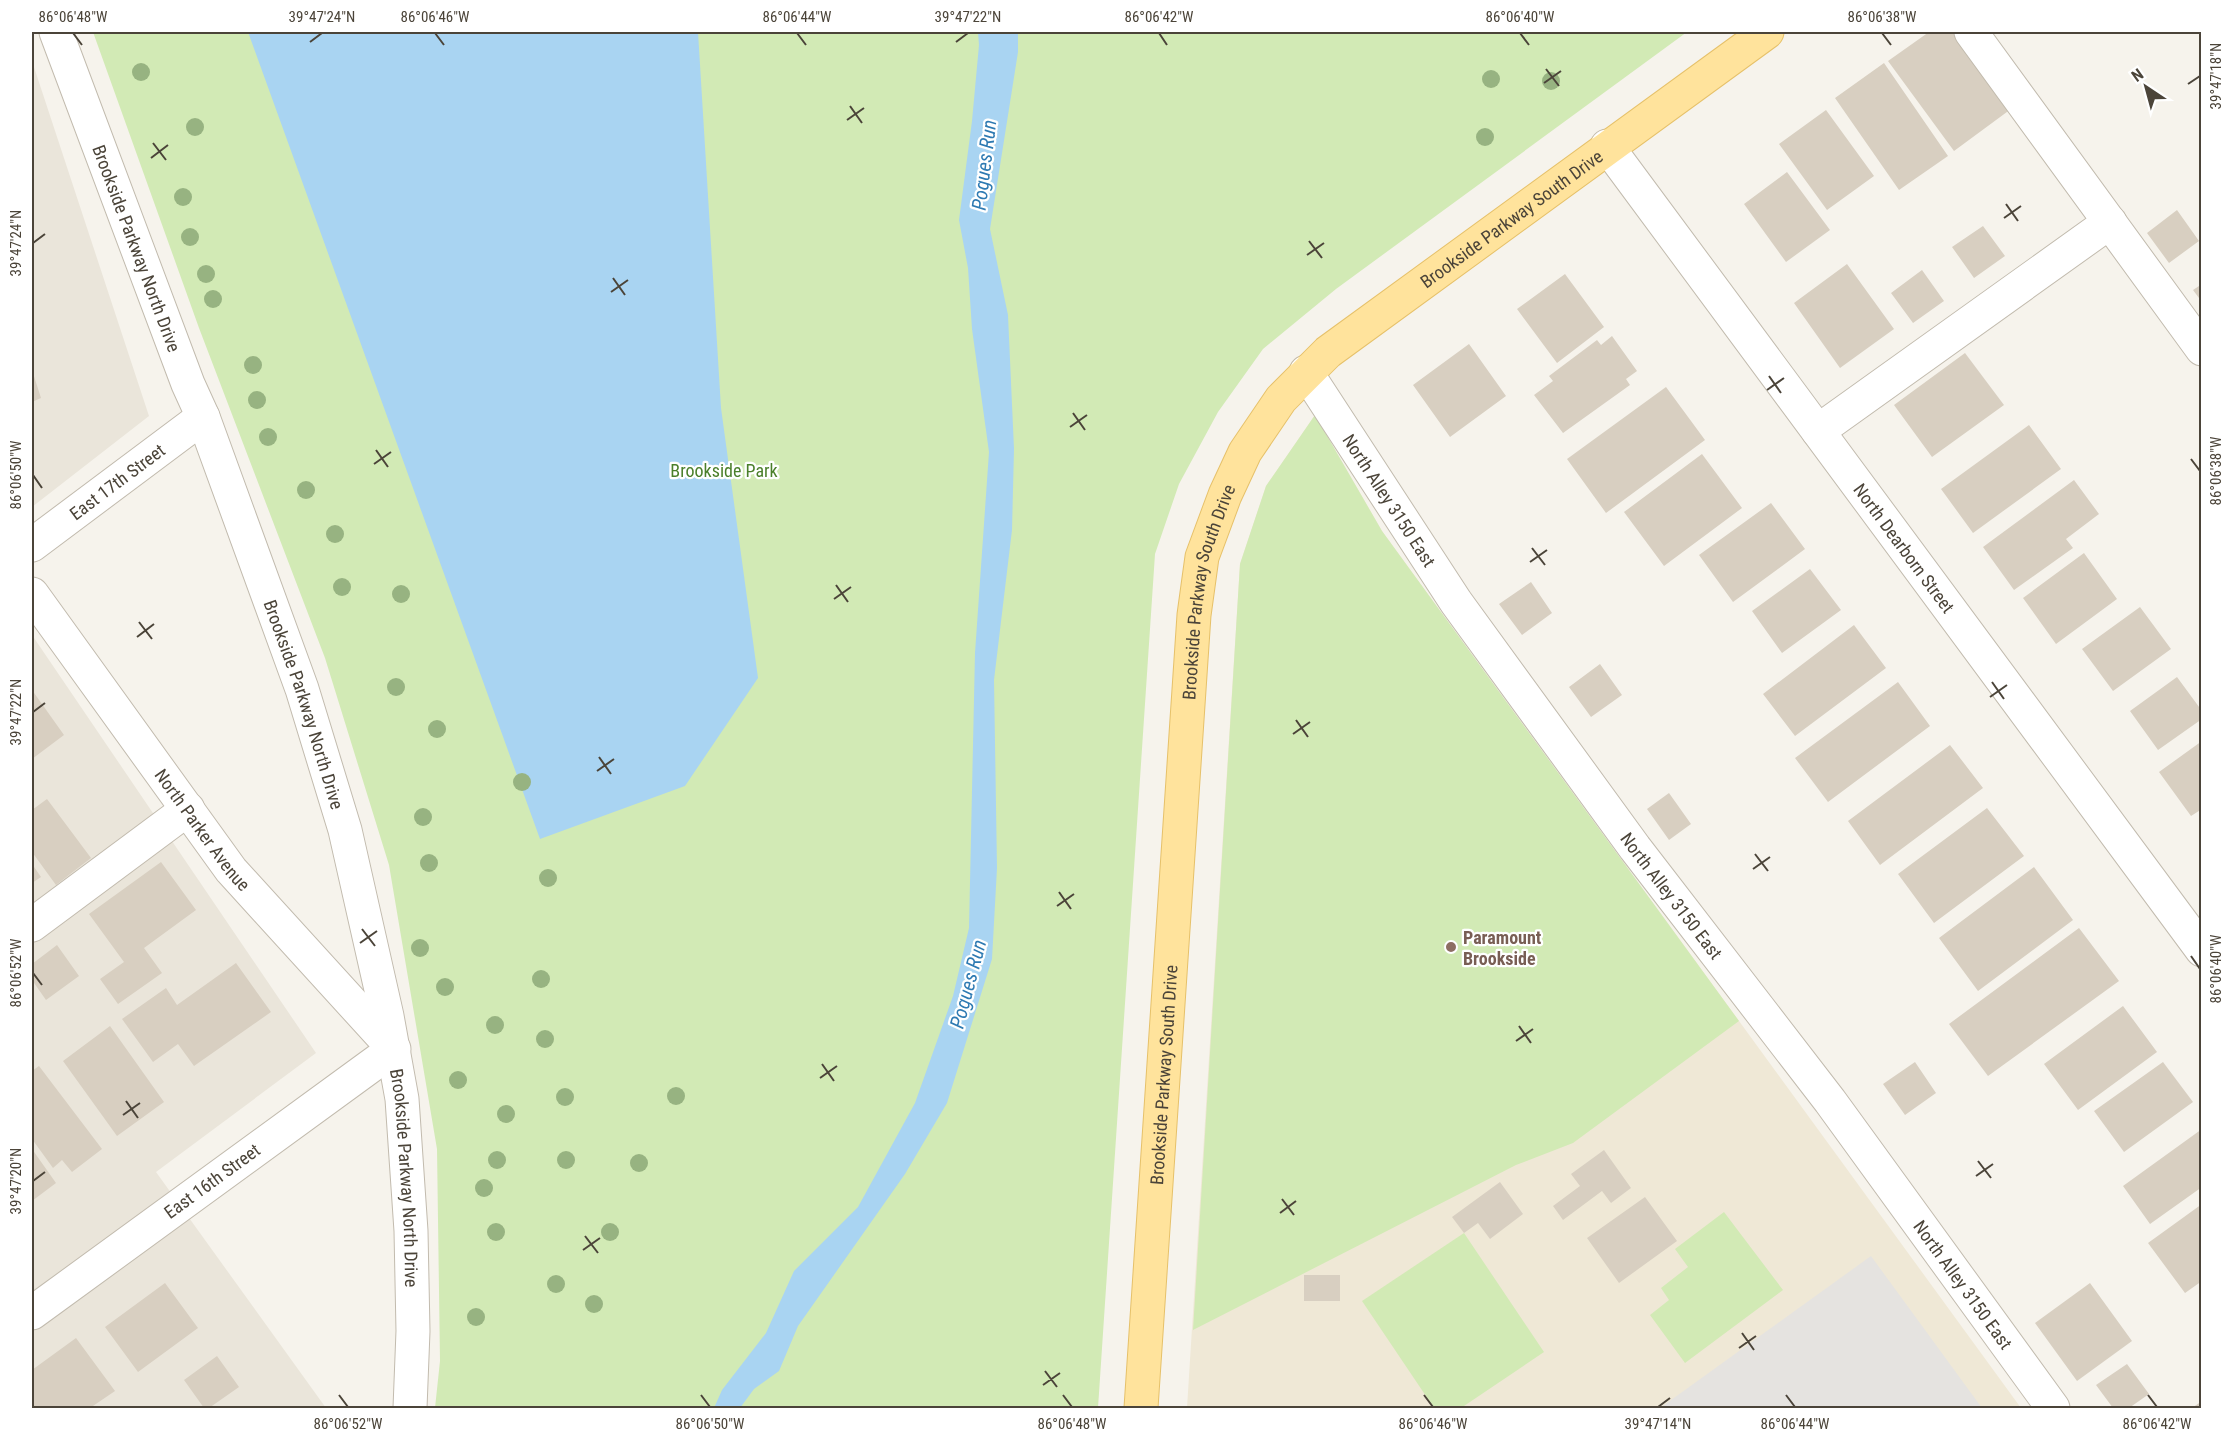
<svg xmlns="http://www.w3.org/2000/svg" width="2233" height="1440" viewBox="0 0 2233 1440" font-family="'Roboto Condensed',sans-serif">
<style>
.residential{fill:#eae5da}
.education{fill:#efe8d6}
.green{fill:#d2eab5}
.parking{fill:#e5e3e0}
.water{fill:#a9d4f2}
.building{fill:#d8cfc1}
.lines{fill:none;stroke-linecap:round;stroke-linejoin:round}
.minor-casing{stroke:#c2bbae;stroke-width:35}
.major-casing{stroke:#e6c16a;stroke-width:35}
.minor{stroke:#fff;stroke-width:33}
.major{stroke:#ffe39c;stroke-width:33}
.tree{fill:#97b381}
.ticks{fill:none;stroke:#4b4439;stroke-width:2}
.education-dot{fill:#8d6e63;stroke:#fff;stroke-width:2}
.labels{text-anchor:middle;dominant-baseline:central;stroke-width:4.5;stroke-linejoin:round;paint-order:stroke}
.street-label{font-size:18px;fill:#4b4439;stroke:#fff}
.park-label{font-size:18px;fill:#4a7f2a;stroke:#fff}
.education-label{font-size:18px;font-weight:bold;fill:#785e54;stroke:#fff;text-anchor:start}
.water-label{font-size:20px;font-style:italic;fill:#2e7ab2;stroke:#fff}
.neatline{fill:none;stroke:#4b4439;stroke-width:2}
.ticks-label{font-size:15px;text-anchor:middle;fill:#4b4439}
</style>
<rect width="100%" height="100%" fill="#f6f3ec"/>
<path class="residential" d="M32 61 149 416 32 507Z
M32 635 316 1053 156 1172 326 1408H32Z"/>
<path class="education" d="M1315 415 1382 531 2021 1408H1187L1240 564 1266 486Z"/>
<path class="green" d="M93 32H1687L1336 289 1263 349 1218 412 1179 484 1155 554 1098 1408H435L440 1361 437 1149 389 865 325 658 199 328Z
M1315 415 1382 531 1739 1021 1573 1143 1516 1165 1193 1330 1240 564 1266 486Z
M1724 1212 1783 1290 1685 1363 1650 1315 1669 1300 1661 1288 1688 1267 1675 1249Z
M1464 1233 1544 1352 1461 1408H1434L1362 1301Z"/>
<path class="parking" d="M1871 1256 1982 1408H1660Z"/>
<path class="water" d="M248 32H698L721 408 758 678 685 786 540 839Z
M978 32H1018V52L990 229 1008 315 1014 449 1012 530 994 680 997 868 992 959 947 1103 905 1174 798 1326 779 1371 754 1389 740 1408H714L722 1390 766 1333 794 1271 858 1207 915 1103 953 996 969 928 975 653 989 452 972 329 968 268 959 220 972 121 979 45Z"/>
<path class="building" d="M1929 32H1954L2011 109 1954 151 1888 61Z
M1884 63 1948 156 1899 190 1835 98Z
M1826 110 1874 176 1827 210 1779 144Z
M1787 172 1830 230 1786 262 1744 204Z
M2177 210 2199 241 2169 263 2147 233Z
M1983 226 2005 256 1974 278 1952 247Z
M1847 264 1894 329 1840 368 1794 303Z
M1922 270 1944 301 1913 323 1891 293Z
M1565 274 1604 327 1557 363 1517 309Z
M2202 284V302L2193 290Z
M1612 336 1637 371 1626 379 1630 385 1563 433 1534 395 1553 381 1549 376 1597 340 1601 345Z
M1469 344 1506 396 1450 437 1413 385Z
M1965 353 2004 405 1932 457 1894 405Z
M32 370 41 398 32 402Z
M1666 387 1705 440 1606 513 1567 459Z
M2029 425 2061 469 1973 533 1941 489Z
M1702 454 1742 508 1664 566 1624 512Z
M2074 480 2099 514 2066 539 2073 548 2014 590 1983 547Z
M1771 503 1805 549 1733 602 1699 555Z
M2084 553 2117 599 2056 644 2023 598Z
M1810 569 1841 610 1782 653 1752 611Z
M1531 582 1552 613 1522 635 1499 604Z
M2140 607 2171 649 2113 691 2082 649Z
M1854 625 1886 668 1795 736 1763 694Z
M1600 664 1622 695 1591 717 1569 687Z
M2177 677 2202 711V719L2158 750 2130 711Z
M1898 682 1930 726 1828 802 1795 758Z
M32 690 64 735 32 759Z
M2202 741V809L2191 816 2159 772Z
M1950 745 1983 788 1880 865 1848 821Z
M1669 793 1691 824 1669 840 1647 809Z
M47 799 91 858 56 885 32 852V810Z
M1987 808 2024 856 1934 923 1898 874Z
M161 862 196 910 144 948 162 973 118 1004 100 979 124 962 89 914Z
M32 864 41 877 32 883Z
M2034 867 2073 920 1978 991 1939 938Z
M2079 928 2119 981 1988 1076 1949 1024Z
M57 945 79 976 46 1000 32 980V964Z
M236 963 271 1012 194 1066 178 1044 153 1062 122 1019 166 988 177 1005Z
M2123 1006 2157 1052 2078 1110 2044 1064Z
M110 1026 164 1102 117 1136 63 1061Z
M1915 1062 1936 1093 1905 1115 1883 1084Z
M2163 1062 2193 1102 2124 1152 2094 1111Z
M39 1066 102 1149 72 1172 62 1160 53 1168 32 1139V1071Z
M2202 1129V1187L2150 1224 2123 1186Z
M32 1149 56 1183 32 1201Z
M1604 1150 1631 1188 1611 1203 1602 1191 1563 1220 1553 1206 1580 1186 1571 1174Z
M1500 1182 1523 1214 1490 1239 1478 1223 1464 1233 1452 1217Z
M1645 1197 1677 1241 1619 1283 1587 1238Z
M2202 1204V1281L2185 1293 2148 1243Z
M1304 1275H1340V1301H1304Z
M165 1283 198 1328 138 1372 105 1327Z
M2090 1283 2132 1341 2077 1381 2035 1323Z
M76 1338 115 1391 90 1408H32V1370Z
M217 1356 239 1387 209 1408H204L184 1380Z
M2127 1364 2149 1394 2129 1408H2113L2096 1385Z
M2202 1401V1408H2192Z"/>
<g class="lines">
<defs>
<g id="minor">
<path id="s1" d="M56 32 188 384 203 417 302 689 345 830 387 1016 402 1099 411 1231 413 1331 410 1408"/>
<path d="M1971 32 2202 349"/>
<path id="s2" d="M1607 146 2202 950"/>
<path id="s3" d="M1306 372 1456 602 1635 848 1830 1101 2053 1408"/>
<path d="M1818 431 2110 222"/>
<path id="s4" d="M32 545 203 417"/>
<path id="s5" d="M32 594 231 870 394 1049 32 1313"/>
<path d="M32 925 188 809"/>
</g>
<g id="major">
<path id="s6" d="M1141 1408 1194 615 1202 557 1225 495 1245 452 1281 399 1328 352 1767 32"/>
</g>
</defs>
<use href="#minor" class="minor-casing"/>
<use href="#major" class="major-casing"/>
<use href="#minor" class="minor"/>
<use href="#major" class="major"/>
</g>
<g class="tree">
<circle cx="141" cy="72" r="9"/>
<circle cx="1491" cy="79" r="9"/>
<circle cx="1551" cy="81" r="9"/>
<circle cx="195" cy="127" r="9"/>
<circle cx="1485" cy="137" r="9"/>
<circle cx="183" cy="197" r="9"/>
<circle cx="190" cy="237" r="9"/>
<circle cx="206" cy="274" r="9"/>
<circle cx="213" cy="299" r="9"/>
<circle cx="253" cy="365" r="9"/>
<circle cx="257" cy="400" r="9"/>
<circle cx="268" cy="437" r="9"/>
<circle cx="306" cy="490" r="9"/>
<circle cx="335" cy="534" r="9"/>
<circle cx="342" cy="587" r="9"/>
<circle cx="401" cy="594" r="9"/>
<circle cx="396" cy="687" r="9"/>
<circle cx="437" cy="729" r="9"/>
<circle cx="522" cy="782" r="9"/>
<circle cx="423" cy="817" r="9"/>
<circle cx="429" cy="863" r="9"/>
<circle cx="548" cy="878" r="9"/>
<circle cx="420" cy="948" r="9"/>
<circle cx="541" cy="979" r="9"/>
<circle cx="445" cy="987" r="9"/>
<circle cx="495" cy="1025" r="9"/>
<circle cx="545" cy="1039" r="9"/>
<circle cx="458" cy="1080" r="9"/>
<circle cx="676" cy="1096" r="9"/>
<circle cx="565" cy="1097" r="9"/>
<circle cx="506" cy="1114" r="9"/>
<circle cx="497" cy="1160" r="9"/>
<circle cx="566" cy="1160" r="9"/>
<circle cx="639" cy="1163" r="9"/>
<circle cx="484" cy="1188" r="9"/>
<circle cx="496" cy="1232" r="9"/>
<circle cx="610" cy="1232" r="9"/>
<circle cx="556" cy="1284" r="9"/>
<circle cx="594" cy="1304" r="9"/>
<circle cx="476" cy="1317" r="9"/>
</g>
<path class="ticks" d="M73 33 82 45M435 33 444 45M797 33 806 45M1159 33 1167 45M1520 33 1529 45M1882 33 1891 45M310 42 322 33M956 42 968 33M1546 69 1559 86M1544 83 1561 71M2188 84 2200 76M850 106 862 123M847 120 864 108M153 143 166 160M151 158 168 145M2006 204 2018 221M2004 218 2021 206M1309 241 1322 258M33 243 45 234M1307 255 1324 243M613 278 625 295M611 292 628 280M1769 376 1781 393M1767 390 1784 378M1073 413 1085 430M1070 427 1087 415M376 450 388 467M2191 459 2200 471M374 464 391 452M33 475 42 488M1532 548 1545 565M1530 562 1547 550M836 585 848 602M834 599 851 587M139 622 152 639M137 637 154 624M1992 682 2004 699M1990 697 2007 685M33 712 45 703M1296 720 1308 737M1293 734 1310 722M599 757 611 774M597 771 614 759M1755 854 1768 871M1753 869 1770 857M1059 892 1071 909M1057 906 1074 894M362 929 375 946M360 943 377 931M2191 956 2200 969M33 973 42 985M1519 1026 1531 1043M1516 1041 1533 1029M822 1064 834 1081M820 1078 837 1066M126 1101 138 1118M123 1115 140 1103M1978 1161 1991 1178M1976 1176 1993 1164M33 1181 45 1172M1282 1199 1294 1215M1280 1213 1296 1201M585 1236 598 1253M583 1250 600 1238M1742 1333 1754 1350M1739 1348 1756 1336M1045 1371 1057 1387M1043 1385 1060 1373M339 1395 348 1407M701 1395 710 1407M1063 1395 1072 1407M1424 1395 1433 1407M1786 1395 1795 1407M2148 1395 2157 1407M1658 1407 1670 1398"/>
<circle class="education-dot" cx="1451" cy="947" r="6"/>
<g class="labels">
<g class="street-label">
<text stroke="none"><textPath href="#s6" startOffset="1324">Brookside Parkway South Drive</textPath></text>
<text stroke="none"><textPath href="#s1" startOffset="231">Brookside Parkway North Drive</textPath></text>
<text stroke="none"><textPath href="#s4" startOffset="106">East 17th Street</textPath></text>
<text stroke="none"><textPath href="#s3" startOffset="153">North Alley 3150 East</textPath></text>
<text stroke="none"><textPath href="#s2" startOffset="500">North Dearborn Street</textPath></text>
<text stroke="none"><textPath href="#s6" startOffset="820">Brookside Parkway South Drive</textPath></text>
<text stroke="none"><textPath href="#s1" startOffset="717">Brookside Parkway North Drive</textPath></text>
<text stroke="none"><textPath href="#s5" startOffset="291">North Parker Avenue</textPath></text>
<text stroke="none"><textPath href="#s3" startOffset="639">North Alley 3150 East</textPath></text>
<text stroke="none"><textPath href="#s6" startOffset="334">Brookside Parkway South Drive</textPath></text>
<text stroke="none"><textPath href="#s1" startOffset="1203">Brookside Parkway North Drive</textPath></text>
<text transform="translate(212 1181) rotate(-36)">East 16th Street</text>
<text stroke="none"><textPath href="#s3" startOffset="1125">North Alley 3150 East</textPath></text>
</g>
<g class="park-label">
<text x="724" y="470">Brookside Park</text>
</g>
<g class="education-label">
<text x="1463" y="937">Paramount<tspan x="1463" dy="21">Brookside</tspan></text>
</g>
<g class="water-label">
<text transform="translate(984 165) rotate(-83)">Pogues Run</text>
<text transform="translate(968 984) rotate(-75)">Pogues Run</text>
</g>
</g>
<rect width="2233" height="1440" fill="none" stroke="#ffffff" stroke-width="66"/>
<g transform="translate(2146 87) rotate(324)" stroke="#ffffff" stroke-width="4.5" paint-order="stroke">
<path d="M0-4.5L10 22L0 15L-10 22Z" fill="#4b4439"/>
<text y="-9" font-size="16" font-weight="bold" text-anchor="middle" fill="#4b4439">N</text>
</g>
<rect x="33" y="33" width="2167" height="1374" class="neatline"/>
<g class="ticks-label">
<text x="73" y="22">86°06'48"W</text>
<text x="322" y="22">39°47'24"N</text>
<text x="435" y="22">86°06'46"W</text>
<text x="797" y="22">86°06'44"W</text>
<text x="968" y="22">39°47'22"N</text>
<text x="1159" y="22">86°06'42"W</text>
<text x="1520" y="22">86°06'40"W</text>
<text x="1882" y="22">86°06'38"W</text>
<text transform="translate(2216 76) rotate(-90)" y="5">39°47'18"N</text>
<text transform="translate(16 243) rotate(-90)" y="5">39°47'24"N</text>
<text transform="translate(2216 471) rotate(-90)" y="5">86°06'38"W</text>
<text transform="translate(16 475) rotate(-90)" y="5">86°06'50"W</text>
<text transform="translate(16 712) rotate(-90)" y="5">39°47'22"N</text>
<text transform="translate(2216 969) rotate(-90)" y="5">86°06'40"W</text>
<text transform="translate(16 973) rotate(-90)" y="5">86°06'52"W</text>
<text transform="translate(16 1181) rotate(-90)" y="5">39°47'20"N</text>
<text x="348" y="1429">86°06'52"W</text>
<text x="710" y="1429">86°06'50"W</text>
<text x="1072" y="1429">86°06'48"W</text>
<text x="1433" y="1429">86°06'46"W</text>
<text x="1658" y="1429">39°47'14"N</text>
<text x="1795" y="1429">86°06'44"W</text>
<text x="2157" y="1429">86°06'42"W</text>
</g>
</svg>
